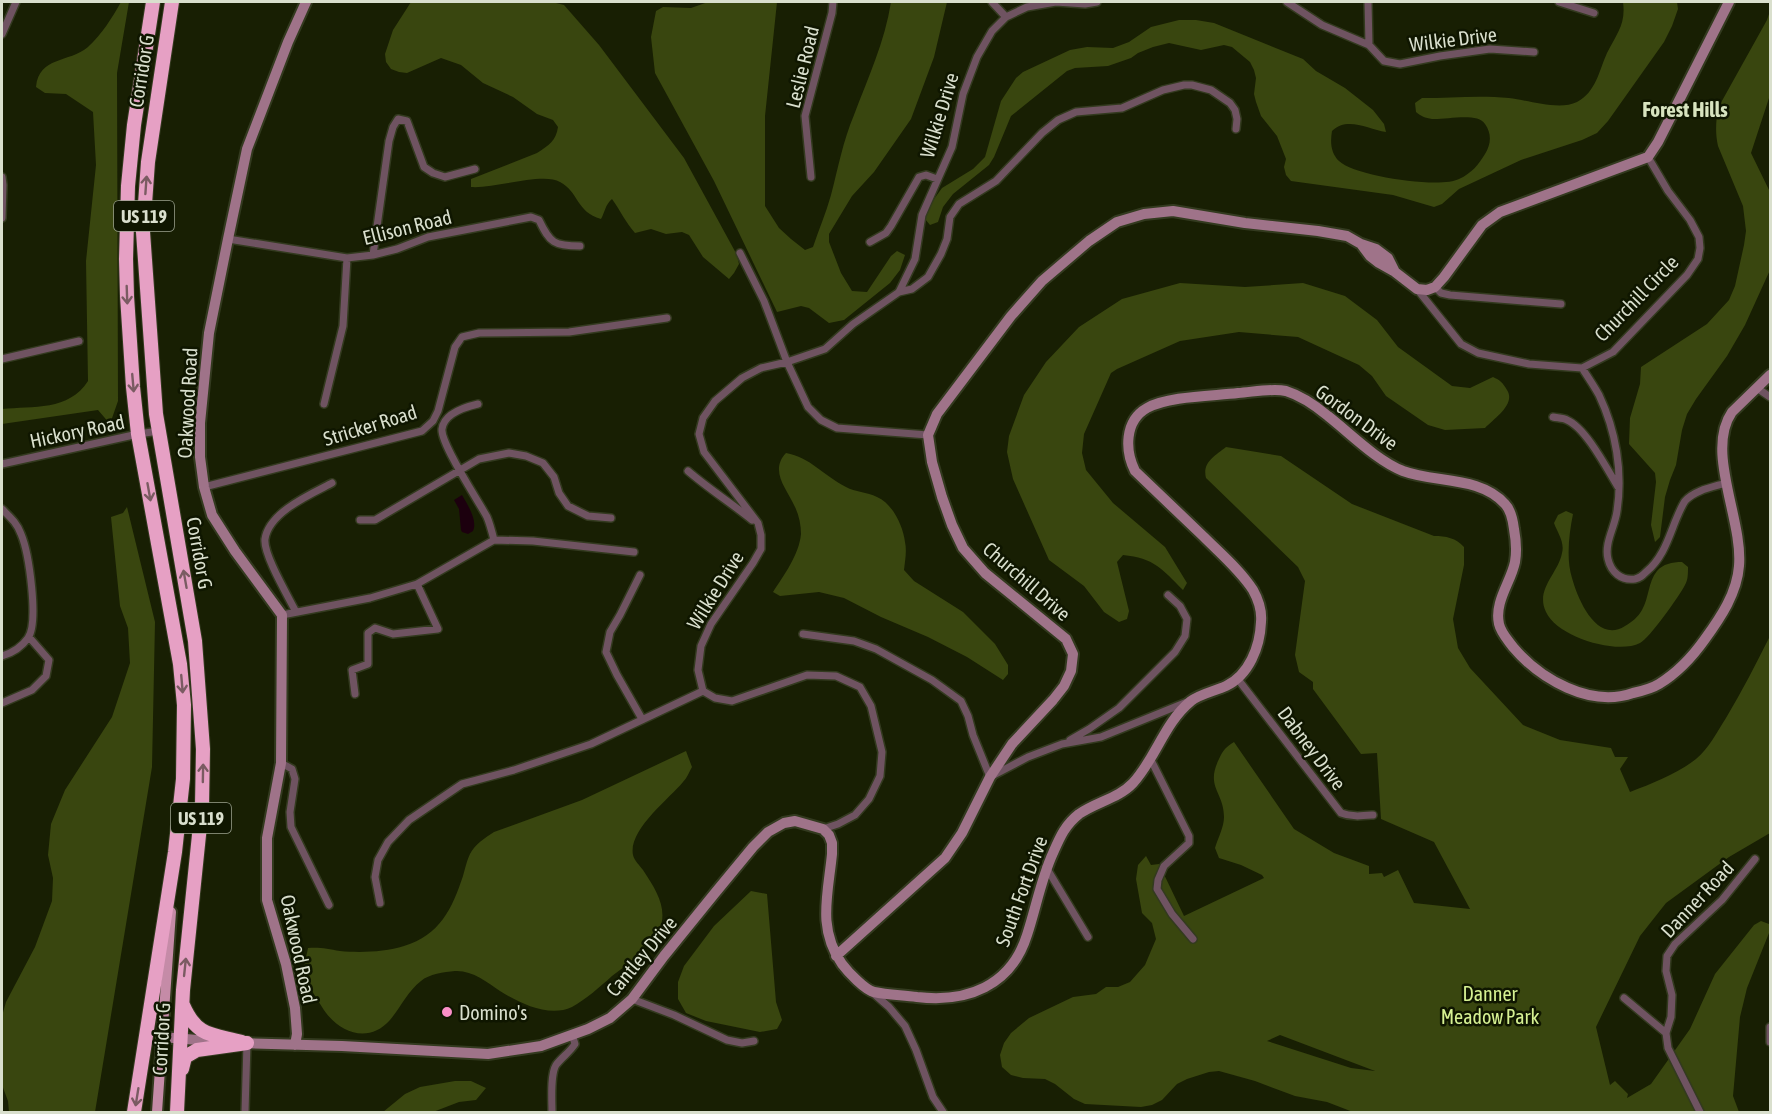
<svg xmlns="http://www.w3.org/2000/svg" width="1772" height="1114" viewBox="0 0 1772 1114" font-family="'Asap Condensed',sans-serif">
<style>
.green{fill:#39460f;fill-rule:evenodd}
.water{fill:#1c000e}
.lines{fill:none;stroke-linecap:round;stroke-linejoin:round}
.street-casing{stroke:#333a1f;stroke-width:10}
.secondary-casing{stroke:#333a1f;stroke-width:14}
.primary-casing{stroke:#333a1f;stroke-width:14}
.highway-casing{stroke:#333a1f;stroke-width:16}
.street{stroke:#6f5361;stroke-width:7}
.secondary{stroke:#9f7389;stroke-width:10}
.primary{stroke:#c58ba7;stroke-width:10}
.highway{stroke:#e6a0c4;stroke-width:14}
.oneway{stroke:#7a5b62}
.poi-dot{fill:#fa8fc8;stroke:#0f1600;stroke-width:2}
.labels{text-anchor:middle;dominant-baseline:central;stroke-width:5;stroke-linejoin:round;paint-order:stroke}
.shield{fill:#0f1600;stroke:#9ca390;stroke-width:1.5}
.shield-label{font-size:18px;font-weight:bold;fill:#d9dfcd}
.street-label{font-size:20px;fill:#d9dfcd;stroke:#0f1600}
.park-label{font-size:20px;fill:#d6f192;stroke:#0f1600}
.poi-label{font-size:20px;fill:#d9dfcd;stroke:#0f1600;text-anchor:start}
.neighbourhood-label{font-size:21px;font-weight:bold;fill:#d7e3bf;stroke:#0f1600}
</style>
<rect width="100%" height="100%" fill="#181f03"/>
<path class="green" d="M121 2H129L117 73 118 401 110 424 98 410 2 424V409C33 406 69 411 88 381L86 261 96 165 93 112 66 94 45 93 36 87C39 56 69 63 88 47 102 34 112 18 121 2Z
M411 2H531L556 3 564 5 599 45 684 158 737 255 739 264 734 273 729 279 703 257 689 235 682 232 666 234 651 229 635 233C626 223 620 210 612 199 605 205 605 212 601 219 576 212 579 192 560 182 543 172 493 189 471 187V179L537 153C549 145 556 141 558 127L553 120 537 114 513 97 483 83 461 65 441 58 407 73 399 72 391 69 386 62 385 54 393 30Z
M708 2H777L765 116V206L779 228 791 239 805 250 813 247C819 229 826 213 831 195 838 168 843 141 854 115 868 78 885 41 891 2H947L934 57 911 119 874 172 852 196 829 234V242L841 273 852 291 867 292 891 256 897 251 905 255 900 270 890 283 844 320 829 323 809 308 801 306 777 312 714 181 655 73 651 37 656 11 663 7 691 8Z
M1623 2H1677L1678 9 1672 26 1664 42 1608 121 1597 133 1582 140 1521 160 1459 189 1442 204 1434 207 1393 195 1291 181 1286 175 1284 167 1286 159 1277 136 1261 116 1256 102 1254 94 1256 78 1254 70 1250 62 1232 47 1224 45 1201 50 1169 43 1153 47 1138 53 1131 58 1108 66 1075 68 1067 71 1011 116 994 157 989 165 953 194 943 207 938 222 930 225 925 219 926 210 942 188 973 169 985 157 1001 101 1016 78 1023 72 1070 50 1087 47 1113 48 1129 42 1151 27 1179 20H1196L1214 23 1303 59 1316 71 1345 88 1373 110 1384 124 1386 132C1368 129 1347 116 1332 131 1330 143 1331 153 1339 161 1354 176 1440 189 1459 179 1472 173 1478 165 1485 154 1491 144 1492 134 1485 124 1478 112 1445 120 1432 119 1425 118 1421 116 1416 112L1415 103 1422 98C1450 98 1480 95 1509 98 1528 100 1559 111 1577 102 1596 92 1599 71 1607 53 1617 33 1626 24 1623 2Z
M1770 11V95L1751 153 1770 192V270L1745 325 1727 356 1696 399 1687 414 1682 430 1676 465 1670 480 1665 497 1660 537 1655 542 1651 525 1656 482 1655 473 1629 444 1630 418 1640 384 1641 367 1707 324 1729 300 1735 286 1744 245 1746 231 1743 206 1718 146C1715 133 1716 121 1718 108L1767 20Z
M1180 283 1245 287 1303 283 1345 296 1377 320 1398 347 1452 386 1470 388 1493 377C1500 380 1503 383 1507 390 1516 404 1495 418 1485 428L1445 430 1428 425 1386 396 1372 376 1359 365 1298 337 1239 332 1180 341 1117 369 1111 373 1084 434 1082 453 1086 470 1113 503 1165 547 1187 583 1183 590C1162 569 1154 558 1123 555L1117 562 1129 611 1127 619 1119 622 1104 612 1084 586 1049 560 1013 479 1007 452 1009 436 1024 395 1046 362 1079 327 1122 299Z
M1226 447 1281 456 1352 504 1434 536C1446 536 1456 538 1464 547V565L1453 619 1458 648 1470 668 1523 725 1560 740 1611 748 1615 757H1628L1620 769 1630 792C1653 783 1677 774 1696 759 1709 748 1717 732 1726 718 1742 691 1756 664 1770 636V833L1729 857 1666 903 1640 936 1596 1027 1610 1085 1615 1081 1628 1094 1627 1098 1651 1084 1690 1029 1715 974 1754 925 1761 921 1769 924V933L1747 988 1740 1017 1733 1096 1739 1112H1353L1327 1102 1295 1096 1255 1081 1219 1071 1209 1072 1187 1079 1177 1084 1162 1100 1152 1105 1141 1107 1085 1104 1074 1099 1055 1084 1045 1079 1023 1078 1011 1075 1002 1067 1000 1055 1004 1043 1011 1033 1029 1018 1073 997 1096 994 1106 987H1118L1130 982 1145 965 1156 939 1152 923 1142 913 1136 879 1138 865 1146 856 1151 865 1159 864 1184 916 1264 878 1262 875 1241 865 1219 858 1215 848C1218 838 1224 827 1224 817 1224 792 1205 787 1219 759 1223 750 1226 747 1234 742L1294 829 1334 853 1369 866V874L1382 873 1384 877 1398 870 1414 903 1470 909 1434 842 1381 819 1377 753 1361 754 1313 689V682L1299 672 1295 655 1305 581 1298 567 1206 478C1202 462 1215 456 1226 447ZM1280 1035 1375 1071 1351 1068 1267 1041Z
M786 453C810 457 824 476 846 487 855 492 867 492 877 497 893 504 903 526 905 542 907 551 905 561 904 570L914 581 963 612 995 644 1008 665V674L1003 680 967 657 928 637 881 617 844 598 819 592 780 596 773 592C784 575 799 555 801 534 801 525 799 515 795 507 787 489 769 471 786 453Z
M127 507 155 622 152 767 95 1112H9L8 1101 2 1085V1016L6 1002 35 947 52 901 53 878 48 855 51 824 65 790 112 717 130 663 128 628 120 606 111 517 123 513Z
M1566 511 1573 514C1569 534 1566 559 1572 578 1578 600 1597 644 1625 626 1632 622 1638 617 1642 610 1649 598 1648 582 1657 571 1663 564 1672 562 1682 562L1688 567C1688 574 1688 580 1685 585 1680 595 1649 639 1640 643 1617 655 1557 637 1546 612 1535 589 1558 574 1562 553 1565 542 1557 532 1554 523L1558 515Z
M686 751 692 767C689 772 687 778 683 782 669 799 628 830 633 855 634 860 640 866 643 870 661 897 674 920 647 947 636 958 624 967 612 976 601 986 585 1000 572 1007 549 1018 519 1003 500 991 487 982 472 970 455 971 444 972 429 974 421 981 407 992 401 1007 390 1020 368 1045 337 1032 322 1007 315 995 304 981 304 966 305 960 307 954 308 948 320 947 328 949 340 951 360 953 385 952 404 946 440 935 452 909 463 876 465 869 467 860 470 854 475 844 485 838 494 832L582 800Z
M751 891 767 894 776 1002 782 1020 777 1029 760 1032 706 1021 686 1013 678 999V982L684 966 714 926Z
M455 1081H471L486 1088 476 1100 459 1102 433 1112H383L405 1094 420 1087Z"/>
<path class="water" d="M462 495C467 504 478 520 473 531L468 534 462 532 461 530 459 509 454 500Z"/>
<g class="lines">
<defs>
<path id="street" d="M992 2 1006 17
M1287 2 1322 25 1369 45 1384 61 1400 64 1440 56 1490 49 1534 52
M1368 2 1369 45
M1559 2 1594 13
M2 34 16 2
M2 177 3 185 2 218
M811 177 805 116 832 13 833 2
M228 239 347 258 373 255 397 249 428 237 531 217 539 220C550 243 554 246 580 246
M870 242 886 233 891 226 919 177 926 175 937 179
M740 253 764 301 787 362 808 407 821 420 837 428 928 435
M373 255 389 141 393 127 398 119 407 121 424 167 433 173 445 177 475 169
M1435 287 1441 293 1450 295 1561 304
M1417 289 1461 344 1478 353 1529 364 1582 368 1613 352 1687 275 1698 259 1700 248 1699 237 1690 220 1668 191 1648 157
M899 292 912 289 928 277 941 254 947 239 950 217 959 204 996 181 1042 133 1058 120 1076 112 1122 108 1163 90 1184 85H1192L1211 90 1230 103 1235 110 1237 119 1236 129
M2 359 79 341
M1582 368C1588 377 1594 386 1599 395 1616 431 1623 472 1617 511 1615 527 1604 543 1608 559 1611 572 1621 581 1635 579 1640 578 1642 576 1646 572 1662 559 1668 540 1675 522 1678 515 1681 507 1685 501 1695 490 1713 487 1726 483
M1757 388 1770 397
M324 404 343 326 347 258
M478 404C465 407 444 413 442 429 440 443 479 502 487 517 490 524 492 532 494 540
M1553 417C1557 418 1563 418 1567 420 1586 428 1607 469 1618 487
M2 464 138 434 159 431
M688 471C709 489 731 503 752 520
M204 487 422 431 433 421 438 411 455 347 462 337 479 333 569 332 667 318
M2 509C10 517 17 523 21 534 29 553 39 622 28 638 21 648 12 653 2 656
M360 520H375L479 459 509 453 526 456 543 463 554 477 559 493 568 506 588 516 611 518
M640 575 620 615 610 632 606 652 617 675 642 719
M296 612C288 596 263 554 265 539 269 512 311 494 332 483
M282 615 370 598 417 584 494 540 533 541 634 552
M803 634 854 641 876 649 932 680 961 701 968 716 973 735 990 777 1028 757 1062 744 1101 737 1187 702
M1237 678 1341 813C1351 817 1361 816 1373 815
M355 694 352 670 368 664V633L375 628 393 634 438 629 417 584
M2 703 32 690 46 676 49 660 29 637
M1070 740 1089 729 1119 708 1175 652 1185 636 1187 619 1180 606 1168 595
M1150 758 1189 836V843L1164 866 1158 880 1157 889 1172 914 1193 939
M281 763 292 769 295 779 290 812 291 827 329 905
M823 829 838 824 855 815 869 799 880 776 882 752 871 706 860 687 836 676 807 675 732 701 715 698 703 691 698 670 701 646 711 624 753 563 761 549V535L758 523 704 452 699 434 703 418 715 401 742 378 761 368 787 362 825 349 853 324 899 292 915 259 922 215 952 147 963 94 977 57 992 31 1006 17 1027 7 1056 2 1085 4 1097 2
M1046 867 1088 937
M380 903 375 877 378 860 388 842 409 820 462 784 514 770 591 744 703 691
M873 993 889 1007 905 1026 916 1050 933 1097 943 1112
M1624 998 1666 1033
M632 999 674 1015 727 1040 742 1043 754 1041
M1770 1027V1042
M245 1112 247 1043
M552 1112C552 1101 550 1075 556 1065 562 1057 570 1052 575 1044L572 1034
M1700 1112 1668 1048 1666 1033 1671 1017 1672 995 1666 971 1667 956 1675 944 1722 900 1755 859"/>
<path id="secondary" d="M1361 244 1370 256 1379 263 1395 272 1417 289 1427 290 1435 287 1444 277 1482 225 1500 212 1648 157 1658 142 1729 2
M836 956 945 858 962 833 990 777 1012 744 1053 700 1064 686 1071 671 1073 654 1066 639 985 573 963 548 952 525 942 497 932 462 928 435 937 414 1011 316 1042 281 1089 241 1117 222 1144 214 1173 211 1245 223 1318 231 1347 236 1361 244 1376 249 1388 258 1395 272
M162 1037 221 1042
M240 1043 342 1046 488 1054 541 1046 588 1029 610 1018 632 999 664 956 715 893 753 847 768 832 784 823 795 821 823 829 829 835 832 843V854C828 895 817 928 842 964 848 972 865 990 874 992 888 995 903 995 917 997 967 1003 1011 986 1027 935 1036 908 1041 879 1053 853 1060 837 1065 825 1079 814 1096 802 1119 798 1133 783 1156 758 1164 723 1191 701 1200 694 1215 691 1226 686 1249 675 1260 647 1261 622 1262 611 1258 599 1253 590 1240 570 1221 554 1204 537 1181 515 1158 493 1135 471 1125 451 1124 421 1147 408 1168 396 1213 396 1238 393 1253 392 1272 388 1286 391 1302 396 1316 406 1328 416 1351 434 1376 460 1403 471 1435 483 1480 476 1505 504 1511 510 1513 521 1514 529 1516 540 1517 551 1515 562 1511 582 1494 602 1499 624 1501 633 1508 640 1513 647 1540 679 1590 708 1633 693 1642 691 1651 689 1659 684 1677 673 1693 656 1705 639 1721 617 1737 593 1739 566 1743 519 1705 451 1732 412L1770 375
M295 1045 297 1034 295 1008 286 964 267 900V838L281 763 282 615 235 551 212 515 204 487 200 457V423L209 333 228 239 247 149 288 42 306 2"/>
<path id="primary" d="M157 1112 171 912"/>
<path id="highway" d="M172 2 148 162 143 232 156 414 195 641 203 749 202 806 183 990 177 1112
M183 1005C197 1037 211 1034 242 1042
M182 1069 185 1057 197 1050 247 1043
M134 1112 175 852 183 779 184 705 180 664 138 434 133 387 127 296 126 259 128 186 134 125 153 2"/>
</defs>
<use href="#street" class="street-casing"/>
<use href="#secondary" class="secondary-casing"/>
<use href="#primary" class="primary-casing"/>
<use href="#highway" class="highway-casing"/>
<use href="#street" class="street"/>
<use href="#secondary" class="secondary"/>
<use href="#primary" class="primary"/>
<use href="#highway" class="highway"/>
</g>
<defs><path id="oneway-shaft" d="M-6 0H5M1.5-3L5.5 0L1.5 3" fill="none" stroke-width="1.6" stroke-linecap="round" stroke-linejoin="round" transform="scale(1.5)"/></defs>
<g class="oneway">
<use href="#oneway-shaft" transform="translate(146 185) rotate(-86)"/>
<use href="#oneway-shaft" transform="translate(127 295) rotate(88)"/>
<use href="#oneway-shaft" transform="translate(133 383) rotate(85)"/>
<use href="#oneway-shaft" transform="translate(149 492) rotate(80)"/>
<use href="#oneway-shaft" transform="translate(185 579) rotate(-100)"/>
<use href="#oneway-shaft" transform="translate(182 684) rotate(85)"/>
<use href="#oneway-shaft" transform="translate(203 773) rotate(-89)"/>
<use href="#oneway-shaft" transform="translate(185 967) rotate(-84)"/>
<use href="#oneway-shaft" transform="translate(137 1097) rotate(99)"/>
</g>
<circle class="poi-dot" cx="447" cy="1012" r="6"/>
<g class="labels">
<g class="shield">
<rect x="114" y="201" width="60" height="30" rx="4.5"/>
<rect x="171" y="803" width="60" height="30" rx="4.5"/>
</g>
<g class="shield-label">
<text x="144" y="216">US 119</text>
<text x="201" y="818">US 119</text>
</g>
<g class="street-label">
<text transform="translate(1453 39) rotate(-7)">Wilkie Drive</text>
<text transform="translate(802 67) rotate(-76)">Leslie Road</text>
<text transform="translate(141 71) rotate(-81)">Corridor G</text>
<text transform="translate(939 115) rotate(-73)">Wilkie Drive</text>
<text transform="translate(407 227) rotate(-14)">Ellison Road</text>
<text transform="translate(1636 298) rotate(-46)">Churchill Circle</text>
<text transform="translate(187 403) rotate(-87)">Oakwood Road</text>
<text transform="translate(1357 417) rotate(36)">Gordon Drive</text>
<text transform="translate(370 425) rotate(-17)">Stricker Road</text>
<text transform="translate(77 431) rotate(-12)">Hickory Road</text>
<text transform="translate(200 553) rotate(80)">Corridor G</text>
<text transform="translate(1027 581) rotate(41)">Churchill Drive</text>
<text transform="translate(715 590) rotate(-58)">Wilkie Drive</text>
<text transform="translate(1312 748) rotate(53)">Dabney Drive</text>
<text transform="translate(1021 891) rotate(-70)">South Fort Drive</text>
<text transform="translate(1697 899) rotate(-47)">Danner Road</text>
<text transform="translate(299 949) rotate(78)">Oakwood Road</text>
<text transform="translate(641 956) rotate(-50)">Cantley Drive</text>
<text transform="translate(161 1039) rotate(-87)">Corridor G</text>
</g>
<g class="park-label">
<text x="1490" y="993">Danner<tspan x="1490" dy="23">Meadow Park</tspan></text>
</g>
<g class="poi-label">
<text x="459" y="1012">Domino's</text>
</g>
<g class="neighbourhood-label">
<text x="1685" y="109">Forest Hills</text>
</g>
</g>
<rect width="1772" height="1114" fill="none" stroke="#d9dfcd" stroke-width="6"/>
</svg>
